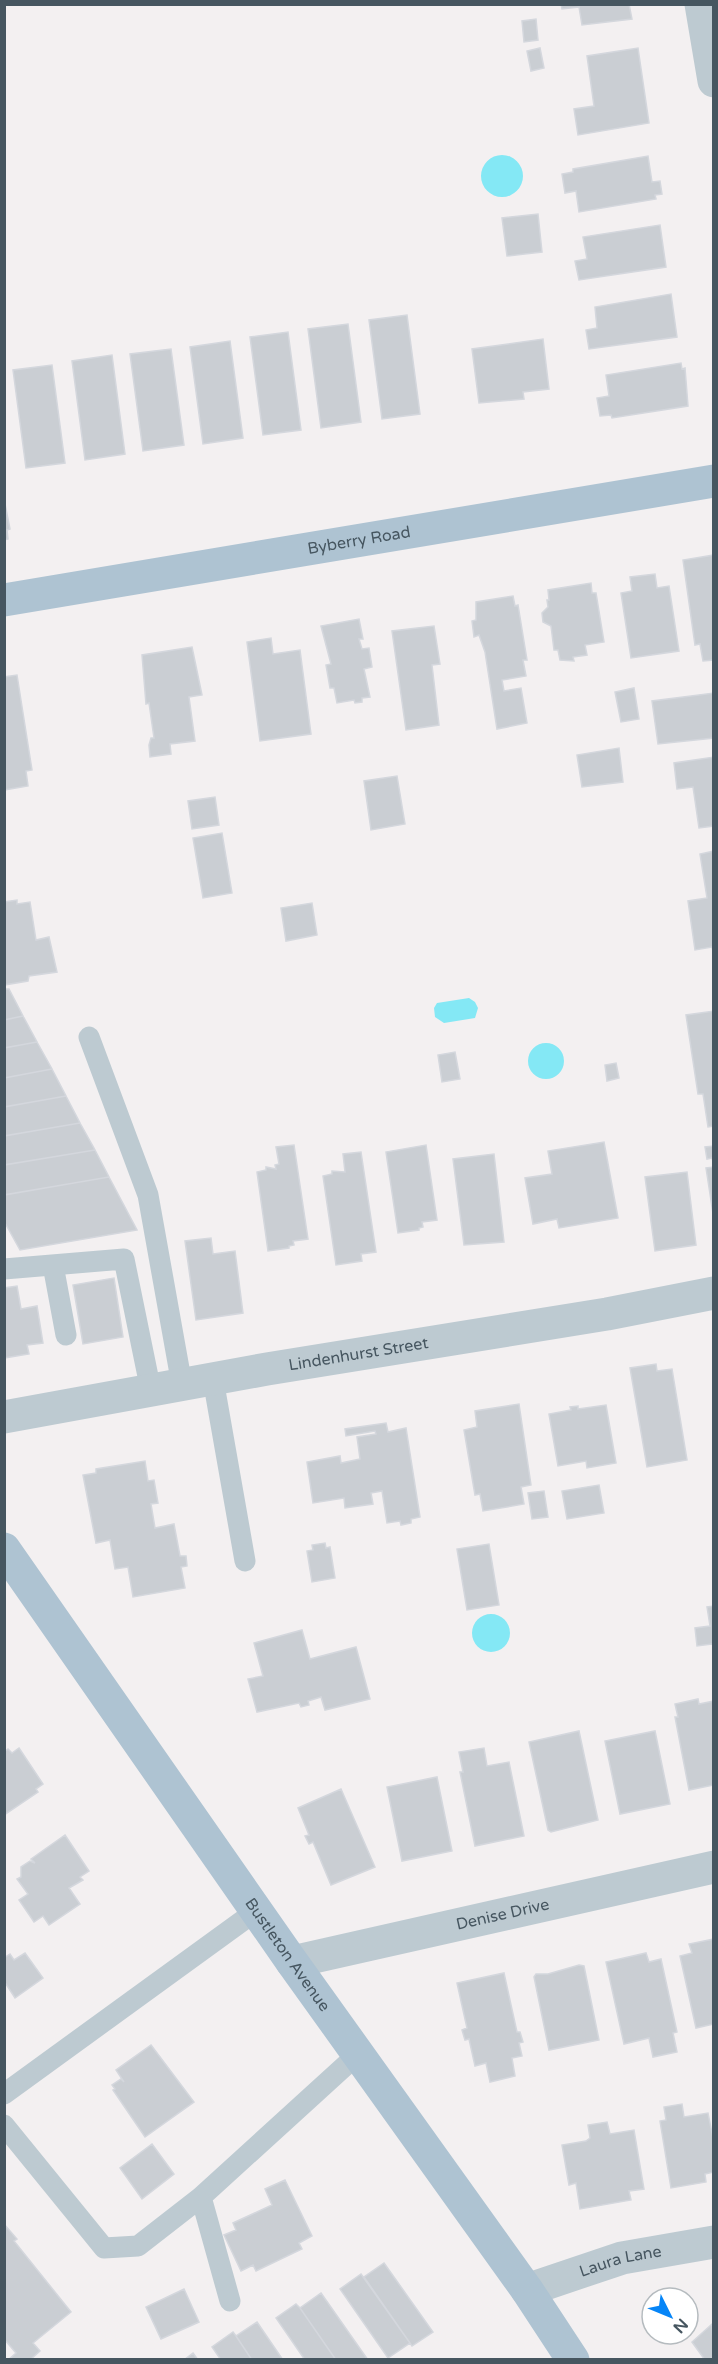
<svg xmlns="http://www.w3.org/2000/svg" width="718" height="2364" viewBox="0 0 718 2364" font-family="'Varela Round',sans-serif">
<style>
.water{fill:#84e8f5}
.building{fill:#caced3;stroke:#d4d7dd;stroke-width:1.5}
.lines{fill:none;stroke-linecap:round;stroke-linejoin:round}
.service{stroke:#bdcad1;stroke-width:21}
.minor{stroke:#bdcad1;stroke-width:33}
.primary{stroke:#aec3d2;stroke-width:33}
.labels{text-anchor:middle;dominant-baseline:central;stroke-width:5;stroke-linejoin:round;paint-order:stroke}
.street-label{font-size:16px;fill:#465660;stroke:#fff}
</style>
<rect width="100%" height="100%" fill="#f3f0f1"/>
<path class="water" d="M481 176a21 21 0 1 1 42 0a21 21 0 1 1-42 0Z
M469 998 475 1002 478 1008 475 1018 444 1023 435 1017 434 1008 437 1003Z
M528 1061a18 18 0 1 1 36 0a18 18 0 1 1-36 0Z
M472 1633a19 19 0 1 1 38 0a19 19 0 1 1-38 0Z"/>
<path class="building" d="M561 4H629L632 19 582 25 579 7 562 9Z
M536 19 538 40 524 42 522 21Z
M540 48 544 68 531 71 527 51Z
M638 48 649 123 578 135 574 109 594 106 587 56Z
M648 156 652 182 660 181 662 194 655 195 656 199 579 212 576 191 565 193 562 174 573 172V169Z
M538 214 542 252 507 256 502 218Z
M660 225 666 267 579 280 575 261 587 259 583 237Z
M671 294 677 337 589 349 586 330 597 328 595 307Z
M407 315 420 414 382 419 369 320Z
M348 324 361 422 321 428 308 329Z
M288 332 301 430 263 435 250 337Z
M543 339 549 389 523 392 524 399 479 403 472 349Z
M230 341 243 438 203 444 190 347Z
M171 349 184 445 143 451 130 354Z
M112 355 125 454 85 460 72 361Z
M681 363 682 369 685 368 688 406 612 418 611 415 600 416 597 398 609 396 606 375Z
M52 365 65 463 26 468 13 370Z
M4 499 10 529 7 530 8 539 4 540Z
M714 555V660L703 661 700 644 695 645 683 560Z
M655 574 657 588 669 586 679 651 631 658 621 593 632 591 630 577Z
M591 583 592 593H596L604 642 585 645 587 655 573 657 574 661 560 660 558 650H554L551 626 543 622 542 613 548 607 547 600H549L548 590Z
M513 596 515 606 518 605 527 660H523L526 676 502 680 504 691 521 688 527 723 497 729 485 652 479 635 474 637 472 621 476 620V602Z
M359 619 363 639H359L362 649 369 648 372 667 364 669 370 697 362 698V702L355 703 354 700 337 703 334 688H330L326 665 331 664 321 626Z
M434 626 440 664 432 665 439 725 406 730 392 631Z
M271 638 273 654 300 650 311 734 260 741 247 642Z
M192 647 202 695 189 697 195 741 170 744 171 754 150 757 149 745 151 738H154L149 703 146 704 142 655Z
M17 675 32 770 26 771 28 786 4 790V677Z
M634 688 639 719 621 722 615 692Z
M714 693V738L658 744 652 701Z
M619 748 623 782 582 787 577 755Z
M714 757V826L699 828 693 787 677 789 674 763Z
M397 776 405 824 371 830 364 781Z
M215 797 219 825 192 829 188 801Z
M222 833 232 893 203 898 193 838Z
M714 851V951H713L712 947 695 950 688 901 707 898 700 854Z
M17 900V904L30 902 36 940 49 937 57 972 29 976 28 981 4 985V902Z
M312 903 317 935 286 941 281 908Z
M4 989H9L23 1016 4 1020Z
M714 1011V1126L708 1127 703 1094H698L686 1015Z
M23 1016 37 1042 4 1048V1020Z
M37 1042 52 1069 4 1078V1048Z
M455 1052 460 1079 442 1082 438 1055Z
M616 1063 619 1078 607 1081 605 1065Z
M52 1069 66 1096 4 1107V1078Z
M66 1096 80 1123 4 1136V1107Z
M80 1123 95 1150 4 1165V1136Z
M604 1142 618 1218 559 1228 557 1219 533 1224 525 1178 552 1174 548 1151Z
M294 1145 308 1239 293 1241 294 1245 289 1246V1248L268 1251 257 1172 266 1170V1167L276 1169 275 1165 279 1164 276 1147Z
M426 1145 437 1220 422 1222 423 1227 419 1228V1230L398 1233 386 1152Z
M714 1146V1165L712 1158 707 1159 705 1147Z
M95 1150 109 1177 4 1195V1165Z
M361 1152 376 1252 361 1254 362 1261 336 1265 323 1176 332 1174V1171L345 1172 343 1154Z
M494 1154 504 1242 464 1245 453 1159Z
M714 1167V1220L706 1168Z
M687 1172 696 1245 655 1251 645 1177Z
M109 1177 137 1230 20 1250 4 1221V1195Z
M211 1238 213 1254 235 1251 243 1313 196 1320 185 1241Z
M114 1278 123 1337 83 1344 73 1285Z
M17 1286 21 1309 37 1306 43 1343 27 1345 29 1354 4 1358V1288Z
M656 1364 657 1371 672 1369 687 1460 647 1467 630 1368Z
M519 1404 531 1485 521 1487 524 1504 483 1511 480 1494 475 1495 464 1430 477 1427 475 1411Z
M606 1405 616 1463 587 1468 586 1461 558 1466 549 1414 571 1410 570 1407 578 1406V1409Z
M386 1423 388 1432 406 1428 420 1517 411 1519V1523L401 1525 400 1521 387 1523 382 1491 371 1493 373 1504 345 1508 344 1498 313 1503 307 1462 340 1456 341 1463 360 1459 357 1437 376 1434 375 1431 346 1436 345 1429Z
M145 1461 148 1481 154 1480 158 1503 151 1504 155 1528 174 1524 180 1556H186L187 1566 181 1567 185 1588 133 1597 128 1567 115 1569 110 1540 96 1543 83 1475 96 1473V1469Z
M599 1485 604 1513 567 1519 562 1491Z
M544 1491 548 1517 532 1519 528 1493Z
M325 1543 326 1548 330 1547 335 1578 312 1582 307 1551 313 1550 312 1545Z
M489 1544 499 1605 467 1610 457 1549Z
M714 1606V1648L712 1644 697 1646 695 1628 710 1626 707 1607Z
M302 1630 310 1659 356 1647 370 1699 325 1710 321 1697 308 1701 309 1705 301 1707 299 1703 257 1712 248 1679 263 1676 254 1643Z
M698 1699 699 1704 714 1701V1785L689 1790 675 1717H678L675 1704Z
M579 1731 598 1820 551 1832 548 1830 529 1742Z
M655 1731 670 1804 620 1814 605 1741Z
M19 1748 43 1784 36 1789 38 1792 4 1815V1752L8 1749 12 1753Z
M484 1748 487 1766 509 1762 524 1836 475 1846 460 1772H463L459 1752Z
M437 1777 452 1851 402 1861 387 1787Z
M341 1789 375 1867 331 1885 313 1842 309 1844 305 1836 309 1835 298 1808Z
M65 1835 89 1871 80 1877 83 1880 69 1888 80 1904 49 1925 43 1916 34 1922 19 1900 28 1894 17 1879 21 1877V1867L30 1861 35 1863 31 1859Z
M714 1939V2024L696 2028 680 1956 692 1953 689 1944Z
M25 1953 43 1978 15 1998 4 1981V1958L10 1954 14 1960Z
M646 1953 649 1962 661 1959 677 2032 673 2033 677 2052 653 2057 649 2038 624 2044 606 1962Z
M579 1965 584 1966 599 2040 549 2050 534 1977 536 1974H548Z
M504 1973 517 2032H520L523 2042 519 2043 522 2056 512 2058 515 2076 490 2082 486 2063 475 2066 469 2039 465 2040 462 2030 467 2028 457 1983Z
M151 2045 194 2102 145 2137 113 2090 115 2089 112 2085 121 2079 124 2082 116 2070Z
M682 2104 684 2117 708 2113 714 2143V2172L705 2174 706 2182 671 2188 660 2121 666 2120 664 2107Z
M607 2122 610 2134 634 2130 644 2189 629 2191 631 2200 580 2209 576 2183 569 2185 562 2145 586 2141 590 2138 588 2125Z
M152 2144 174 2174 142 2199 120 2168Z
M285 2180 312 2236 299 2243 302 2249 256 2271 253 2265 241 2271 224 2235 236 2230 233 2223 272 2205 265 2189Z
M4 2224 17 2239 14 2241 71 2312 33 2343 40 2351 30 2360H8L16 2353 4 2339Z
M384 2263 433 2332 412 2346 364 2277Z
M361 2274 410 2343 388 2358 340 2289Z
M184 2289 199 2322 161 2339 146 2307Z
M321 2293 368 2360H336L300 2308Z
M296 2304 300 2308 336 2360H305L276 2318Z
M257 2322 283 2360H252L236 2336Z
M712 2324 714 2360H705L692 2342Z
M233 2332 236 2336 252 2360H221L212 2347Z
M193 2353 198 2360H184Z"/>
<g class="lines">
<path class="service" d="M89 1037 148 1195 182 1385
M53 1265 66 1335
M4 1269 124 1259 151 1391
M213 1379 245 1561
M4 2094 256 1911
M4 2125 104 2248 138 2246 201 2197 358 2054
M201 2197 230 2301"/>
<g class="minor">
<path d="M701 4 714 81"/>
<path id="s1" d="M4 1417 267 1369 607 1314 714 1293"/>
<path id="s2" d="M292 1962 714 1867"/>
<path id="s3" d="M527 2290 622 2258 714 2242"/>
</g>
<g class="primary">
<path id="s4" d="M4 600 714 481"/>
<path id="s5" d="M4 1549 292 1962 527 2290 573 2360"/>
</g>
</g>
<g class="labels">
<g class="street-label">
<text stroke="none"><textPath href="#s4" startOffset="360">Byberry Road</textPath></text>
<text stroke="none"><textPath href="#s1" startOffset="360">Lindenhurst Street</textPath></text>
<text stroke="none"><textPath href="#s2" startOffset="216">Denise Drive</textPath></text>
<text stroke="none"><textPath href="#s5" startOffset="495">Bustleton Avenue</textPath></text>
<text stroke="none"><textPath href="#s3" startOffset="98">Laura Lane</textPath></text>
</g>
</g>
<rect width="718" height="2364" fill="none" stroke="#465660" stroke-width="12"/>
<g transform="translate(670 2316) rotate(133)"><circle r="28" fill="#ffffff" stroke="#b5bbbf" stroke-width="1.5"/>
<path d="M0-4.5L10 22L0 15L-10 22Z" fill="#0685f7"/>
<text y="-9" font-size="16" font-weight="bold" text-anchor="middle" fill="#465660">N</text>
</g>
</svg>
